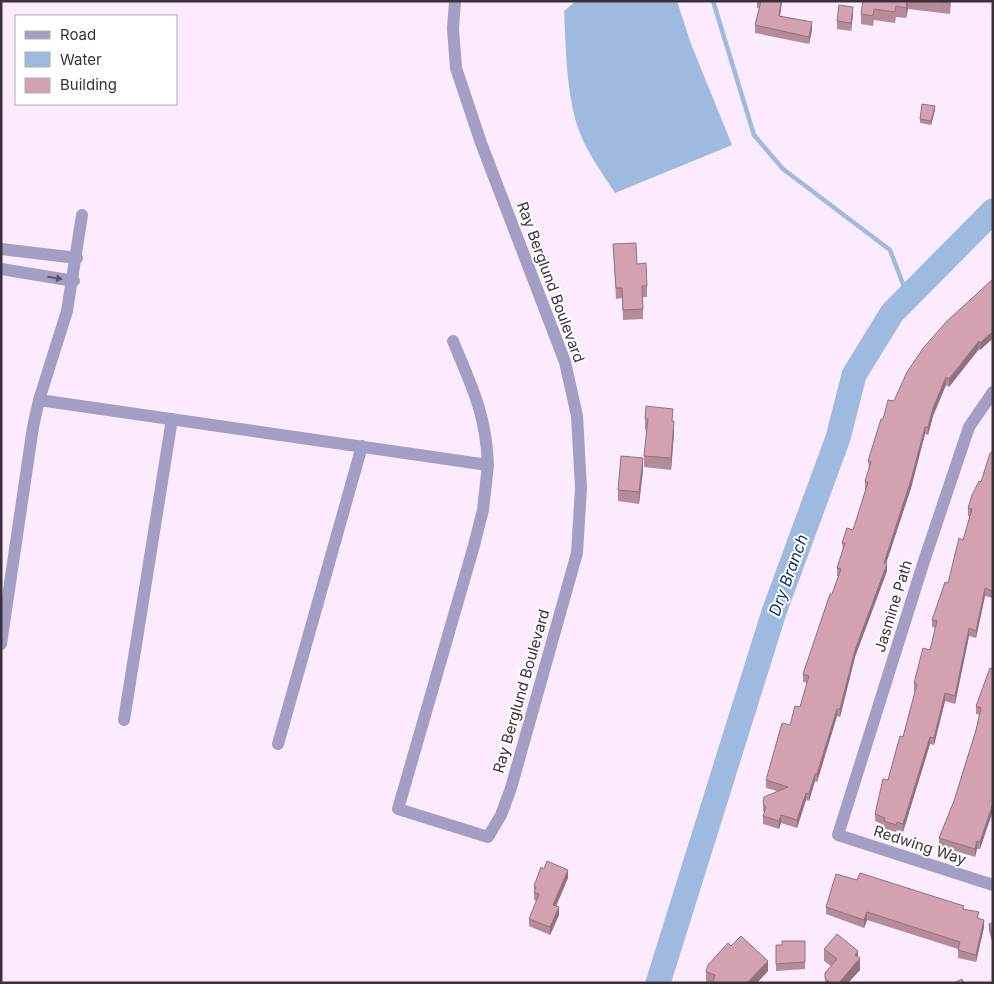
<svg xmlns="http://www.w3.org/2000/svg" width="994" height="984" viewBox="0 0 994 984" font-family="Inter,sans-serif">
<style>
.water{fill:#9ebade}
.lines{fill:none;stroke-linecap:round;stroke-linejoin:round}
.stream{stroke:#9ebade;stroke-width:4.5}
.river{stroke:#9ebade;stroke-width:25}
.street{stroke:#a29ec4;stroke-width:12}
.wall{fill:#b58b98}
.shaded-wall{fill:#93717c}
.building{fill:#d2a2b1;stroke:#93717c}
.oneway{fill:#5e576b}
.labels{text-anchor:middle;dominant-baseline:central;stroke-width:4;stroke-linejoin:round;paint-order:stroke}
.street-label{font-size:15px;fill:#3a313b;stroke:#fff}
.water-label{font-size:16px;font-style:italic;fill:#072c59;stroke:#fff}
</style>
<rect width="100%" height="100%" fill="#fceafe"/>
<path class="water" d="M576 1H677L691 44 732 145 615 193C601 171 583 147 576 122 566 86 566 48 564 11Z"/>
<g class="lines">
<path class="stream" d="M713 1 754 135 783 169 890 250 908 297"/>
<path class="river" d="M658 983 774 612 838 438 854 375 892 313 993 211"/>
<path class="street" d="M455 1 453 29 456 68 481 143 565 362 577 416 581 488 577 553 511 788 501 815 488 837 398 809 473 549 483 510 488 465
M1 249 77 258
M1 269 74 281
M993 392 969 427 924 561 838 835 993 885
M39 400 488 465C486 414 472 387 453 341
M1 644 33 427 39 400 67 311 82 215
M124 720 172 419
M278 744 362 446"/>
</g>
<path class="wall" d="M757 1H782L780 16 812 30 809 44 755 33V25L759 8H757Z
M863 1H951L950 14 908 9 906 18 896 17 895 23 874 20 873 26 861 24V14Z
M853 14 851 31 837 29V21Z
M935 110 931 125 920 123V119Z
M613 244 637 264 647 286V297H643V319L623 320 622 298 616 299Z
M993 279V342L991 340 980 350 979 349 949 387 946 385 933 416 928 435 925 434 911 488 886 563 887 571 855 657 840 717 837 716 817 782 815 781 809 801 806 800 797 828 781 823 779 829 763 824V816L764 812 763 811V803L777 791 766 788V780L790 725 800 707 807 683 803 682V674L839 576H837V568L843 550 842 543 853 530 866 489H865V481L869 469 868 461 883 419 894 401Z
M645 419 673 421 674 433 671 470 644 467V456L647 431 645 430Z
M993 450 992 598 985 596 976 638 969 636 955 704 945 701 934 745 930 744 903 832 897 830 896 832 884 829V825L875 821V814L888 780 903 737 915 691H914V683L930 650 935 628 932 627V620L948 583 963 540 970 516H968V508L981 482Z
M643 470 639 504 618 501V490Z
M993 669 980 849H977L975 857 939 846V838L954 801 976 730 980 715 976 714V706Z
M568 878 556 906 559 915 550 935 529 926V919L537 901 534 900V886Z
M857 880 964 909 979 918 984 927 976 962 958 958V949L867 920 864 928 826 914V907Z
M993 923V945L989 931V924Z
M805 941V969L776 971V945H782Z
M731 946 768 971 757 983H710L706 982V972Z
M824 949 858 957 860 970 848 983H825V973L831 966 824 961Z"/>
<path class="shaded-wall" d="M781 1H782L779 23V16Z
M908 1V9L906 18V8Z
M853 7V14L851 31V23Z
M812 22V30L809 44V37Z
M935 106V110L931 125V121Z
M991 333V340L980 350V343Z
M979 341V349L949 387V379Z
M946 377V385L933 416 928 435V427L933 408Z
M674 421V433L671 470V458Z
M925 427V434L911 488 884 570V563Z
M643 458V470L639 504V492Z
M887 564V571L855 657 840 717V709L855 650Z
M985 588V596L976 638V631Z
M969 628V636L955 704V696Z
M945 693V701L934 745V738Z
M837 709V716L817 782V774Z
M930 737V744L903 832V824Z
M815 774V781L809 801V794Z
M806 793V800L797 828V820Z
M993 803V811L980 849V842Z
M781 815V823L779 829V821Z
M977 841V849L975 857V849Z
M568 870V878L553 913V905Z
M559 907V915L550 935V927Z
M867 912V920L864 928V920Z
M984 920V927L976 962V955Z
M858 951V961L860 958V970L848 983H839Z
M768 961V971L757 983H747Z"/>
<path class="building" d="M761 1H781L779 16 812 22 809 37 755 25Z
M863 1H907L906 8 896 6 895 12 874 9 873 16 861 14Z
M932 1H950V3Z
M839 5 853 7 851 23 837 21Z
M922 104 935 106 931 121 920 119Z
M636 243 637 264 646 263 647 286H642L643 309 623 310 622 288H616L613 244Z
M993 279V334L991 333 980 343 979 341 949 379 946 377 933 408 928 427H925L911 480 884 563 887 564 855 650 840 709H837L817 774H815L809 794 806 793 797 820 781 815 779 821 763 816 766 807 763 803 764 797 788 787 766 780 782 723 790 725 795 706 800 707 809 676 803 674 830 594H832L841 569 837 568 845 543H842L847 528 853 530 860 508 868 482 865 481 871 462 868 461 881 419H883L888 400 894 401 907 372 924 347 947 321Z
M646 406 673 409 672 421H674L671 458 644 456 648 419H645Z
M993 450V588L992 591 985 588 976 631 969 628 955 696 945 693 934 738 930 737 903 824 897 822 896 825 884 821 885 818 875 814 880 792 883 779 888 780 900 736 903 737 917 684 914 683 923 648 930 650 937 621 932 620 945 582 948 583 959 538 963 540 972 509 968 508 972 495 979 481 981 482 990 453H991Z
M621 456 643 458 639 492 618 490Z
M990 668 993 669V803L980 842 977 841 975 849 939 838 954 801 976 730 981 708 976 706Z
M547 861 568 870 553 905 559 907 550 927 529 919 539 894 534 892 536 887 534 886 541 867 544 869Z
M860 873 964 906 963 909 979 912 977 918 984 920 976 955 958 950 960 942 867 912 864 920 826 907 836 874 857 880Z
M993 923V938L989 924Z
M837 934 858 951 855 955 860 958 839 983H831L825 978V973L837 959 824 949Z
M741 936 768 961 747 983H713L715 975 706 972 708 965 728 943 731 946Z
M782 941H805V962L776 964V945H782Z
M962 979 964 983H954Z"/>
<defs><path id="oneway-solid" d="M-6-.8H1V-3.2L6.5 0L1 3.2V.8H-6Z" transform="scale(1.25)"/></defs>
<use class="oneway" href="#oneway-solid" transform="translate(55 278) rotate(9)"/>
<g class="labels">
<g class="street-label">
<text transform="translate(551 282) rotate(70)">Ray Berglund Boulevard</text>
<text transform="translate(893 606) rotate(-73)">Jasmine Path</text>
<text transform="translate(521 691) rotate(-74)">Ray Berglund Boulevard</text>
<text transform="translate(920 845) rotate(18)">Redwing Way</text>
</g>
<g class="water-label">
<text transform="translate(788 575) rotate(-70)">Dry Branch</text>
</g>
</g>
<rect width="994" height="984" fill="none" stroke="#3a313b" stroke-width="5"/>
<rect x="15" y="15" width="162" height="90" fill="#ffffff" stroke="#b0adb1"/>
<rect x="25" y="31" width="25" height="8" fill="#a29ec4" stroke="#b0adb1"/>
<text x="60" y="40" font-size="15" fill="#3a313b">Road</text>
<rect x="25" y="52" width="25" height="15" fill="#9ebade" stroke="#b0adb1"/>
<text x="60" y="65" font-size="15" fill="#3a313b">Water</text>
<rect x="25" y="78" width="25" height="15" fill="#d2a2b1" stroke="#b0adb1"/>
<text x="60" y="90" font-size="15" fill="#3a313b">Building</text>
</svg>
